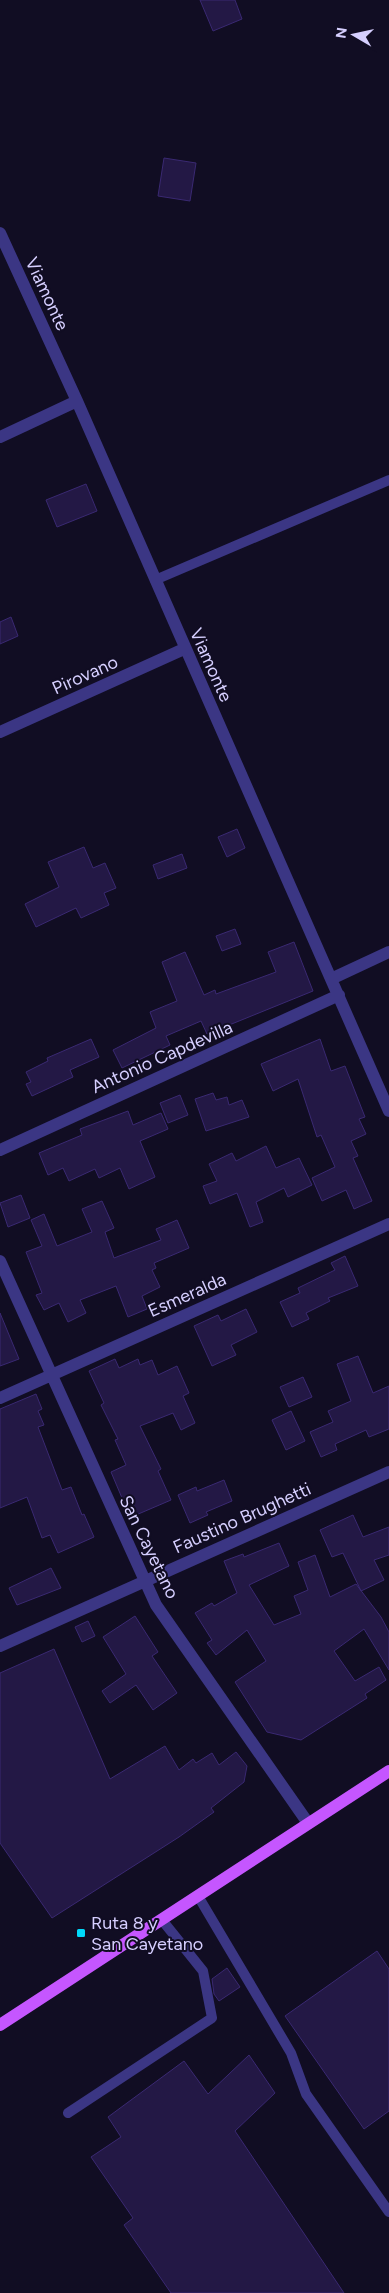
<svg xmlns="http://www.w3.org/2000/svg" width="389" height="2293" viewBox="0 0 389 2293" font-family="Figtree,sans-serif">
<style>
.building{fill:#231845;stroke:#3a2972}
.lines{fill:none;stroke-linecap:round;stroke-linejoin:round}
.service{stroke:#3b3684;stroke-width:10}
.minor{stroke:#3b3684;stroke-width:12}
.primary{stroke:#c556ff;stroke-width:12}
.poi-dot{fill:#00d9fa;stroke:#110d23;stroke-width:2}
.labels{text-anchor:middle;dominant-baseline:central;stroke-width:4;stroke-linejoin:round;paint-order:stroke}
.street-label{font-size:18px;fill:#d6cfff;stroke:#110d23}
.poi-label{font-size:18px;fill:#d6cfff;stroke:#110d23;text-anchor:start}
</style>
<rect width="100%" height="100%" fill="#110d23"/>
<path class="building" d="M200 0H235L242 19 213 31Z
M164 158 196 163 190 201 158 196Z
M86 484 97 511 57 527 46 500Z
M11 617 18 636 0 644V622Z
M237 829 245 848 227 857 218 837Z
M84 847 93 868 105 863 116 888 104 893 109 905 81 918 76 908 36 927 25 904 59 887 48 862Z
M182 854 187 868 158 879 153 865Z
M235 929 241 944 222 951 216 936Z
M294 942 313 991 207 1034 201 1021 166 1036 170 1045 122 1068 113 1050 156 1028 150 1012 177 1001 162 962 185 952 204 995 215 990 216 994 276 972 268 952Z
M91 1039 99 1057 70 1070 73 1077 32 1096 26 1084 31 1082 26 1072 48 1061 47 1058Z
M320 1039 331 1071 345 1066 365 1117 359 1119 366 1134 351 1141 358 1156 353 1158 372 1201 354 1209 346 1190 322 1201 312 1178 335 1167 321 1135 317 1137 298 1079 273 1091 261 1064Z
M213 1093 216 1100 227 1097 229 1105 242 1100 249 1117 206 1131 195 1099Z
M180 1095 188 1115 168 1123 160 1103Z
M128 1111 133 1125 161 1113 168 1129 140 1141 155 1177 129 1189 120 1168 99 1178 95 1169 69 1181 63 1168 48 1175 39 1153 82 1135 80 1129Z
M266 1146 276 1168 299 1158 312 1185 288 1197 284 1188 256 1202 263 1222 250 1227 237 1193 210 1204 203 1186 217 1181 209 1164 232 1153 236 1161Z
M21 1195 30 1218 8 1227 0 1203Z
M102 1201 114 1228 105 1232 114 1258 161 1240 156 1229 177 1220 189 1248 154 1263 156 1268 152 1270 160 1287 142 1296 147 1309 128 1317 116 1286 80 1300 86 1313 68 1322 59 1303 44 1310 36 1295 42 1293 26 1252 42 1246 31 1220 44 1214 57 1246 92 1232 82 1209Z
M345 1256 358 1286 328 1298 330 1301 306 1313 309 1319 292 1327 280 1302 300 1293 298 1288 335 1270 331 1263Z
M246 1309 257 1332 231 1345 236 1355 212 1366 194 1326 218 1315 221 1321Z
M0 1313 19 1359 0 1366Z
M358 1356 373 1393 389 1386V1429L369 1437 366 1430 335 1444 337 1450 321 1457 310 1432 333 1422 328 1411 351 1401 337 1364Z
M115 1359 119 1368 138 1359 140 1365 152 1360 158 1375 177 1366 189 1393 183 1396 195 1423 181 1430 173 1413 140 1426 161 1469 158 1471 171 1500 136 1515 131 1503 125 1505 111 1472 126 1465 115 1440 118 1439 101 1405 104 1403 89 1371Z
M303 1377 312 1397 289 1407 280 1387Z
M36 1394 42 1409 38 1411 44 1425 38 1427 62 1490 71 1487 82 1515 84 1514 94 1537 58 1553 50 1535 42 1538 27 1497 0 1508V1409Z
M291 1411 305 1441 286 1450 272 1420Z
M224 1480 232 1501 206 1512 208 1515 190 1523 178 1495 196 1487 197 1491Z
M353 1515 363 1537 389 1527V1555L374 1560 384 1580 361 1591 343 1553 332 1557 320 1530Z
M279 1543 289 1566 249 1585 274 1625 301 1614 294 1596 308 1590 298 1562 315 1555 330 1597 356 1584 381 1617 389 1632V1670L364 1629 334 1651 355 1681 379 1667 386 1680 365 1694 367 1698 301 1740 267 1732 235 1682 266 1661 247 1630 216 1655 207 1643 212 1640 195 1613 212 1603 214 1606 237 1593 224 1561 243 1554 244 1557Z
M51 1568 61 1588 17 1605 9 1588Z
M135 1616 158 1652 152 1656 177 1693 153 1710 136 1685 110 1703 102 1691 126 1674 103 1637Z
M88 1621 95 1636 82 1642 75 1627Z
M54 1649 110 1779 165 1746 179 1770 193 1759 196 1763 212 1753 219 1765 236 1752 247 1766 244 1782 211 1808 214 1812 179 1837 52 1918 0 1843V1673Z
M377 1951 389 1969V2111L364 2129 285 2016Z
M227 1968 240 1987 219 2001 214 1994 212 1979Z
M249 2055 275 2093 235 2131 344 2293H171L124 2225 133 2218 91 2157 121 2137 108 2117 184 2061 208 2094Z"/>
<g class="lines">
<path class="service" d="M155 580 389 480
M198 1896 291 2053 306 2094 389 2212
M68 2113 212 2018 203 1971 162 1920"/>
<path class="minor" d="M0 233 77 401 389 1111
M0 437 77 401
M0 732 184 649
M331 979 389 952
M0 1150 339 995
M0 1261 156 1605 308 1823
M0 1398 389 1224
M0 1646 389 1472"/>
<path class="primary" d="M0 2025 389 1771"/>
</g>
<rect class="poi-dot" x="76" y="1928" width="10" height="10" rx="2.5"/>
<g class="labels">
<g class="street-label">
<text transform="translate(47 294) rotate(65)">Viamonte</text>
<text transform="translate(211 665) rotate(66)">Viamonte</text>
<text transform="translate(85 675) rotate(-24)">Pirovano</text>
<text transform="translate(162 1057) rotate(-24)">Antonio Capdevilla</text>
<text transform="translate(187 1295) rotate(-24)">Esmeralda</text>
<text transform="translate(242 1518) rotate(-24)">Faustino Brughetti</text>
<text transform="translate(149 1547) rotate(64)">San Cayetano</text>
</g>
<g class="poi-label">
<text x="91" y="1923">Ruta 8 y<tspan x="91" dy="21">San Cayetano</tspan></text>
</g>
</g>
<g transform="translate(354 35) rotate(279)" stroke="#110d23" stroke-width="4" paint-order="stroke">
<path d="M0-4L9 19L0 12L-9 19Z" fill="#d6cfff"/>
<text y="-8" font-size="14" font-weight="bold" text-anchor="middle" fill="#d6cfff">N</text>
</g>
</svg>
